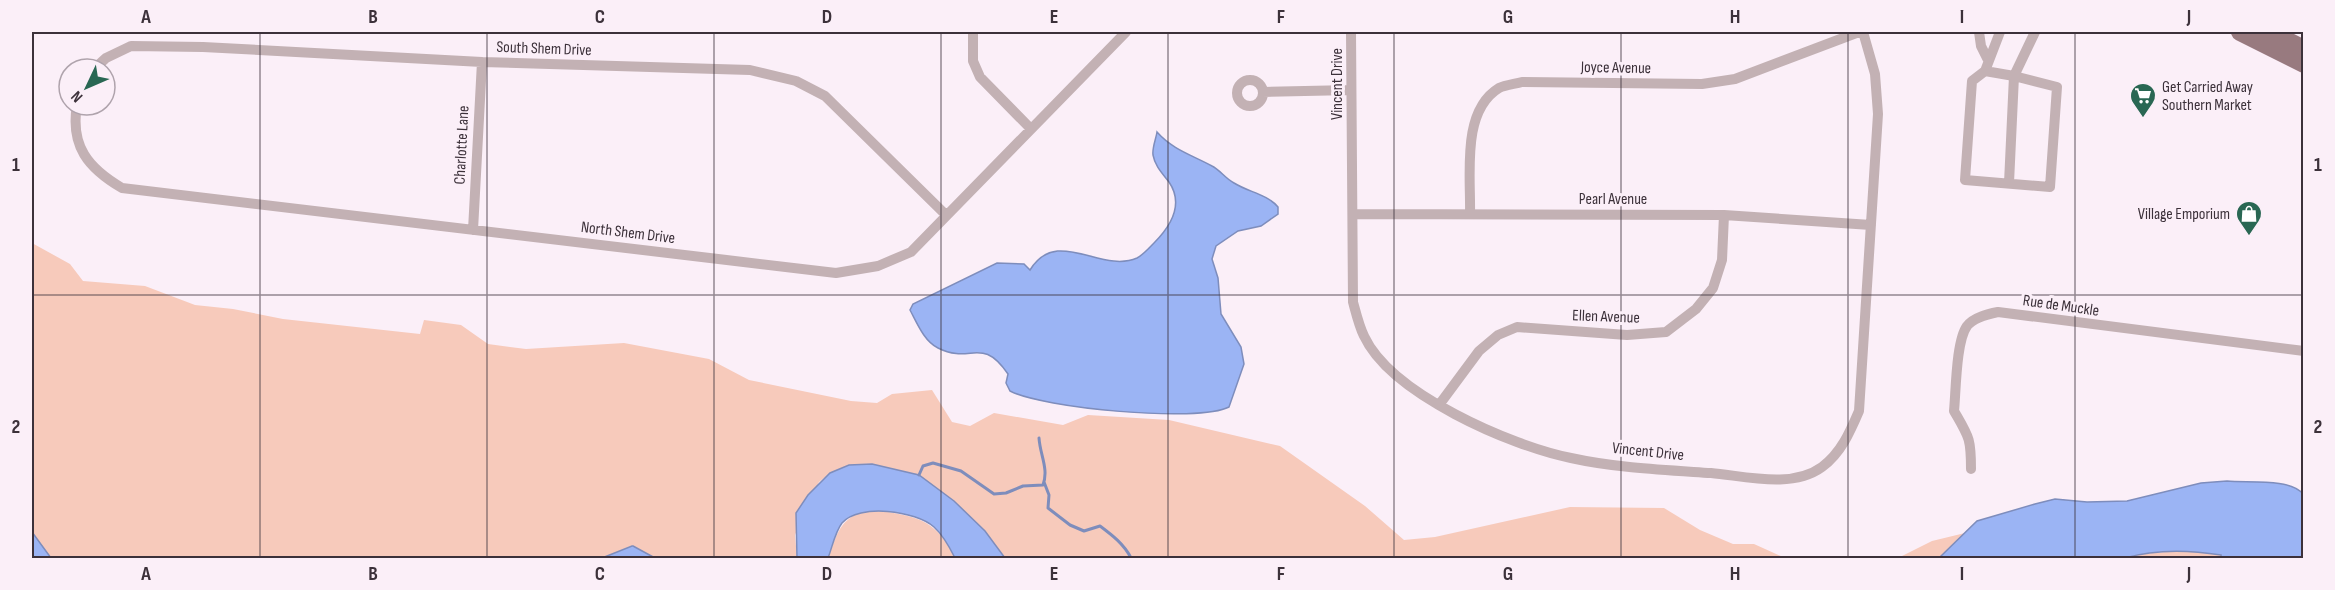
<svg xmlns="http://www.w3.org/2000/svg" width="2335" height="590" viewBox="0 0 2335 590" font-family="'Sofia Sans Condensed',sans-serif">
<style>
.green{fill:#f7cabb}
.water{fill:#9bb4f4;stroke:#7e8dbc;stroke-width:1.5}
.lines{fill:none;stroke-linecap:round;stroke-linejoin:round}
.stream{stroke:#7e8dbc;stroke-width:3}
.street{stroke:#c3b1b4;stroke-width:10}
.primary{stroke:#987a7f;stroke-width:18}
.grid{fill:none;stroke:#3c313a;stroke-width:1.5;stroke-opacity:0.55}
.labels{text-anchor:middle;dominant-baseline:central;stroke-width:6;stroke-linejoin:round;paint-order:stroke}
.street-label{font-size:16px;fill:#3c313a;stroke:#fbeff8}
.poi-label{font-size:16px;fill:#3c313a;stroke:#fbeff8;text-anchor:start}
.neatline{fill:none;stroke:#3c313a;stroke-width:2}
.grid-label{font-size:20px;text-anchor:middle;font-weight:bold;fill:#3c313a}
</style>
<rect width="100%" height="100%" fill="#fbeff8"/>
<path class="green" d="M32 243 70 264 83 281 145 286 195 305 233 309 283 319 420 334 424 320 461 325 488 344 526 349 624 343 709 359 749 380 851 401 877 403 892 394 932 390 952 422 970 426 994 413 1063 425 1088 415 1169 420 1280 446 1365 506 1404 540 1435 537 1570 507 1664 508 1700 530 1733 544H1754L1785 558H1005L985 531 954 501 919 475 872 464 849 465 830 473 819 482 795 535 797 558H655L632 546 602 558H51L32 532Z
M872 509C914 517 935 516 955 558H828C838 531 841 516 872 509Z
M1965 533 1939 558H1898L1932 541Z
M2190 550 2222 555 2221 558H2125L2140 554Z"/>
<path class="water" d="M1157 132C1173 150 1192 155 1212 166 1220 170 1226 179 1234 183 1248 192 1267 194 1278 207V214L1261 226 1238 231 1216 246 1212 259 1218 278 1221 314 1241 347 1244 364 1229 407C1198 423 1042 408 1010 391L1006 383 1008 374C981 335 972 365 938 348 924 341 917 323 910 310L913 304 997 263 1024 264 1030 270C1057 226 1101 274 1137 258 1143 255 1150 247 1154 243 1171 226 1184 204 1169 182 1162 173 1155 166 1153 155 1152 148 1156 139 1157 132Z
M872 464 919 475 954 501 985 531 1005 558H955C950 548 943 535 934 527 916 511 859 503 842 523 835 532 832 548 828 558H797L796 513 808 495 830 473 849 465Z
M2227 481C2249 483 2290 478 2303 494V558H2221V555C2190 550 2156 549 2125 558H1939L1977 521 2035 504 2055 499 2087 502 2127 501 2201 483Z
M32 532 51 558H32Z
M633 546 655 558H602L632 546Z"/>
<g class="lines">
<path class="stream" d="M919 475 923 466 933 463 961 471 994 494 1006 493 1023 486 1043 485C1049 469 1040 455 1039 438
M1044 482 1049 495 1048 508 1070 525 1084 531 1100 526C1112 535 1124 544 1131 558"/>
<path class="street" d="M973 32V61L980 77 1031 129
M1351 32 1353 302C1356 313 1359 326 1364 336 1391 394 1511 446 1571 458 1616 468 1665 470 1711 473 1745 476 1792 489 1822 467 1841 453 1850 432 1859 411L1878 114 1875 74 1863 32
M1979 32 1981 46 1988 60
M2000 32 1985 71 1972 81 1965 180 2050 187 2057 87 2014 76 2035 32
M94 69 106 58 131 46 203 47 482 62 750 70 796 81 825 96 946 215
M1985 71 2014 76 2009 183
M1237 93a13 13 0 1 1 26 0a13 13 0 1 1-26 0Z
M1263 92 1351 90
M77 105C70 146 88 168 122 188L836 273 878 266 911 252 1126 32
M1354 214 1724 215 1871 225
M1470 214C1471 175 1461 111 1499 88 1505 85 1515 84 1522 82L1702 84 1735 79 1859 32
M473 230 482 62
M1439 405 1479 351 1498 335 1517 327 1627 335 1666 332 1696 309 1713 288 1722 260 1724 215
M1971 469C1971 438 1969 437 1954 411 1956 391 1956 341 1967 326 1974 317 1988 314 1998 312L2304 351"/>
<path class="primary" d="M2240 32 2304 64
M2270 32 2304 49"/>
</g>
<path class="grid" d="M260 32V558M487 32V558M714 32V558M941 32V558M1168 32V558M1394 32V558M1621 32V558M1848 32V558M2075 32V558M32 295H2304"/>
<defs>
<symbol id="supermarket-pin" viewBox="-11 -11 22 30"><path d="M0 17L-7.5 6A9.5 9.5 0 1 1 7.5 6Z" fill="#296753" stroke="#fbeff8"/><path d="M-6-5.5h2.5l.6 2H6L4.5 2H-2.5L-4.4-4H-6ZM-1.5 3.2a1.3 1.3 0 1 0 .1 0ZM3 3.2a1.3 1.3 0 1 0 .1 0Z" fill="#fff"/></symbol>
<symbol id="shop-pin" viewBox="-11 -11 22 30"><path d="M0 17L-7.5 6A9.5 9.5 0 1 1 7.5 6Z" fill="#296753" stroke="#fbeff8"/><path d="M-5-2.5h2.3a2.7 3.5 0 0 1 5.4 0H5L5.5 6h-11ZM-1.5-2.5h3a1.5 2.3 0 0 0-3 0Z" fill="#fff"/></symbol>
</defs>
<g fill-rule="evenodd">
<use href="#supermarket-pin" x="2128" y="81" width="30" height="40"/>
<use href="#shop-pin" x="2234" y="199" width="30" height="40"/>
</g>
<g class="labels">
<g class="street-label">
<text transform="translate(544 49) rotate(2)">South Shem Drive</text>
<text transform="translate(1616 68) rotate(1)">Joyce Avenue</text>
<text transform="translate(1337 84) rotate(-90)">Vincent Drive</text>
<text transform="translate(462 145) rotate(-87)">Charlotte Lane</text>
<text x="1613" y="199">Pearl Avenue</text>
<text transform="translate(628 233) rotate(7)">North Shem Drive</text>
<text transform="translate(2061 306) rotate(8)">Rue de Muckle</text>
<text transform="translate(1606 317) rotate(2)">Ellen Avenue</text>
<text transform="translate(1648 452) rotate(6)">Vincent Drive</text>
</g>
<g class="poi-label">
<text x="2162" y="87">Get Carried Away<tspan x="2162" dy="18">Southern Market</tspan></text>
<text x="2230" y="214" text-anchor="end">Village Emporium</text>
</g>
</g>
<rect width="2335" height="590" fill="none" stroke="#fbeff8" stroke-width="66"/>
<g transform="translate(87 87) rotate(226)"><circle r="28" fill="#fbeff8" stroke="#afa3ac" stroke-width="1.5"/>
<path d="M0-4.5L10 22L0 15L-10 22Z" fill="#296753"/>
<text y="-9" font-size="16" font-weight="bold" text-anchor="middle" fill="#3c313a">N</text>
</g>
<rect x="33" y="33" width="2269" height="524" class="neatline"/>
<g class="grid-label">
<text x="146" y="23">A</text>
<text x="373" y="23">B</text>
<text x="600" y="23">C</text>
<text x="827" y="23">D</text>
<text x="1054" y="23">E</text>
<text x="1281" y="23">F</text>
<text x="1508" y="23">G</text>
<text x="1735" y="23">H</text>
<text x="1962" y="23">I</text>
<text x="2189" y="23">J</text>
<text x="16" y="171">1</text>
<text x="2318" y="171">1</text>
<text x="16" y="433">2</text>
<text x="2318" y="433">2</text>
<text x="146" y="580">A</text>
<text x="373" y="580">B</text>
<text x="600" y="580">C</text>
<text x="827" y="580">D</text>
<text x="1054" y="580">E</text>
<text x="1281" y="580">F</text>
<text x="1508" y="580">G</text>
<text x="1735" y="580">H</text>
<text x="1962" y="580">I</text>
<text x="2189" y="580">J</text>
</g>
</svg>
